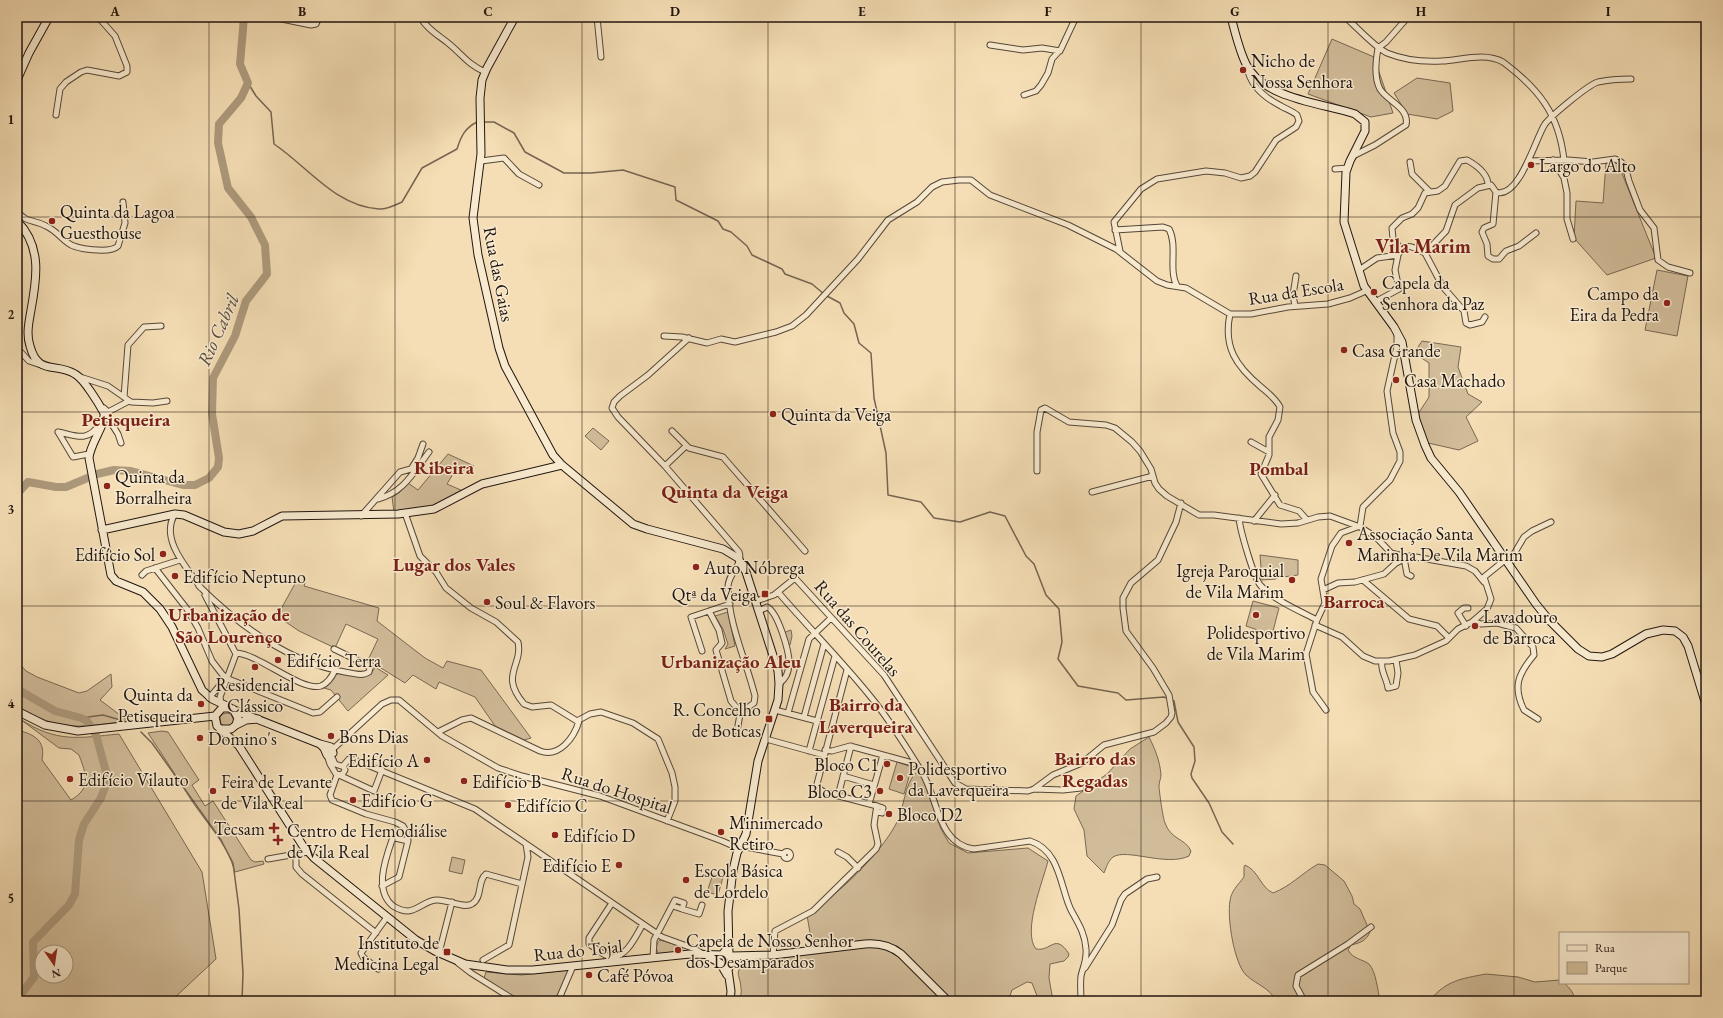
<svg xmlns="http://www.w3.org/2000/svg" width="1723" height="1018" viewBox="0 0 1723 1018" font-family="'EB Garamond',serif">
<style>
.green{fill:#d1bc99;stroke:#786854;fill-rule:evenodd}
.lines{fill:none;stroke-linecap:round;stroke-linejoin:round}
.stream{stroke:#756551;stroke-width:1.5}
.river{stroke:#ad9a7d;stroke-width:8}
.street-casing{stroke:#554738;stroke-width:7}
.secondary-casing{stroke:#20150f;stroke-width:9}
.street{stroke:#f8eacf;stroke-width:5}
.secondary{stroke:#f8eacf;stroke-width:7}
.grid{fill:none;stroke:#20150f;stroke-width:1;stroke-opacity:0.55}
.poi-dot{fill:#8f2418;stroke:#f8eacf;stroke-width:1.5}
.labels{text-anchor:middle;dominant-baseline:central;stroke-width:3;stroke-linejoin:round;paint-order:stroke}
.poi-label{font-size:18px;fill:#20150f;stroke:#f8eacf;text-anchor:start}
.street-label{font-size:18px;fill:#20150f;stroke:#f8eacf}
.water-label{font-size:19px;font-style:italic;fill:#584a3b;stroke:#f8eacf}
.neighbourhood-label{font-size:19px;font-weight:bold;fill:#7a1f14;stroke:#f8eacf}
.quarter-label{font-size:20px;font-weight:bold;fill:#7a1f14;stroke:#f8eacf}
.neatline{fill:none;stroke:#20150f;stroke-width:1.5}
.grid-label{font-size:13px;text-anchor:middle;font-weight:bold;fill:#20150f}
</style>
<rect width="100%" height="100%" fill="#f5deb5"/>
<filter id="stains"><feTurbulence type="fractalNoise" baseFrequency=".005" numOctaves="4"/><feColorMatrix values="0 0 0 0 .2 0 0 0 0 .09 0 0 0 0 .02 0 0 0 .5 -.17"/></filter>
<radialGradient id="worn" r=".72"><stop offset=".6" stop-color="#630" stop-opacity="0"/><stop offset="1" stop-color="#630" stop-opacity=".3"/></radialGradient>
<path class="green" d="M1332 39 1374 57 1393 113 1371 117 1308 94Z
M1417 78 1450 83 1453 111 1437 119 1407 114 1394 93Z
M1617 161 1656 258 1607 275 1574 238 1576 201 1603 203 1606 163Z
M1657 270 1688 276 1677 336 1645 330Z
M1422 341 1461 347 1458 367 1468 394 1482 402 1466 417 1478 441 1459 450 1428 443 1418 414 1429 397V363L1414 353Z
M593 428 609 441 601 450 585 436Z
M448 454 474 466 453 474 447 484 463 491 439 505 394 512 392 497 399 493 408 483 418 490Z
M17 459C23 475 22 490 17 507Z
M1260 555 1298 560V575L1276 578V579L1262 580Z
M297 580 305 583 304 586 379 608 377 621 425 658 443 668 447 661 481 670 531 738 524 740 495 726 475 697 439 682 436 689 413 675 405 683 368 660 378 639 346 624 335 648 299 631 274 614 281 609Z
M1253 601 1279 608 1272 635 1246 626Z
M728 612 735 646 725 649 728 644 723 629 715 616Z
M791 630 792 636 790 645H787L783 633Z
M17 661 26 671 37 677 79 693 87 691 111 674 112 687 100 700 128 721C80 727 61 733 17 706Z
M375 667 388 675 348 711 331 690 324 688 338 673C353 673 368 683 375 667Z
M227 713 231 714 234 721 229 726H225L221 724 220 717 223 714Z
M20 719C57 743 78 738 119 734L202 872 216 959 171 1001H17V736L21 731C38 736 45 743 42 760L71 800C92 788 86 774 79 755L71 749 59 748ZM42 952H66V976H42Z
M162 731 168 732 199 780 192 785 205 806 213 801 251 860 255 862 263 861 264 864 235 872C227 842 204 821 188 795 175 774 162 754 148 733Z
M1149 737C1155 749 1160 761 1161 775 1161 778 1159 782 1159 786 1159 790 1163 819 1165 823 1171 840 1185 838 1191 851L1189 856C1166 867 1127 848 1113 857 1108 861 1106 868 1104 873L1087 856 1084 830 1074 809 1076 796 1107 774 1130 749Z
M897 762 912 767 904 794 889 789Z
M918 771 921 774 941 829 949 843 968 853 1028 848 1048 861C1043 881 1022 932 1036 949 1051 952 1055 932 1069 954L1068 957 1064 961 1050 964 1049 978 1053 1001H1039L1032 983 1027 982 1012 990 1008 1001H952L894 947 815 948 812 945 807 915C836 896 879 856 896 824 905 809 903 783 918 771Z
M452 857 465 860 462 874 449 871Z
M1318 864 1325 865 1344 881 1352 896 1354 904 1360 909 1370 932C1366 941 1360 943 1351 945L1348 950C1353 959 1362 959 1369 964 1376 971 1378 992 1380 1001H1276C1270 988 1257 985 1246 975 1234 963 1227 918 1230 901 1231 891 1238 885 1244 877V867L1245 865C1259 871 1260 887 1273 893 1291 886 1301 874 1318 864Z
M713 874 723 877 718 895 707 892Z
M660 940 683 947 682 953 659 954C655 950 656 943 660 940Z
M866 946 883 948 897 955 944 1001H740C740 997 742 992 741 988 740 973 732 972 749 962Z
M569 970 556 1001H520L484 978 486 972 521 975Z
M1486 974 1518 977 1535 982 1560 980V983H1564C1570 988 1574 993 1575 1001H1429C1447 980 1460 979 1486 974Z"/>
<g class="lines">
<path class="stream" d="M248 83 256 96 271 112 274 144C307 166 336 207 379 209 386 210 395 205 402 202L422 168 457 149C461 136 465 128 477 122
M483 122H494L514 133 525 152 564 173H591L623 170 675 187 676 200 718 221 723 229 731 232 747 246 752 255 782 269 785 274 812 284 824 294
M827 296 840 303 844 313 854 324 859 343 871 353 874 398 886 453 888 495 921 502 934 518 960 522 990 512 1005 516 1026 556 1034 564 1046 595 1059 609 1062 642 1058 659 1078 686 1118 693 1126 700 1164 697 1174 701 1178 722 1194 747 1195 761 1191 774 1192 778 1209 803 1222 832 1233 844
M81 718 103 715 124 721
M141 732 152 743 221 840 233 863 239 909 243 973 242 1001"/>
<path class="river" d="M17 494 28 482 56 487H66L97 474 114 470 131 471 183 485H195L209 478 218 467 219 458 212 414 213 378 235 336 246 301 267 274 265 245 251 217 228 188 218 143 219 124 241 98 248 83 240 64 244 17
M17 689 55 711 81 718 87 721 96 735 108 779 101 798 84 824 79 840 75 894 69 905 33 942 34 977 17 1000"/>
<defs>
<path id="street" d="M272 17 311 25 316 24 319 17
M420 17C427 29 438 35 448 43 462 54 467 64 485 72
M597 17 601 57
M1345 17C1357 27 1374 47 1387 53 1404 60 1424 62 1442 61 1461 60 1485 52 1503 62 1539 89 1559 114 1564 160
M990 45 1023 50 1042 48 1060 51
M1024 95 1036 91 1041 85 1048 73 1052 59 1061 49 1076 17
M56 115 60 89 66 82 81 72 87 70 119 76 127 72V66L115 36 98 17
M1353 156 1375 145 1406 125C1410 108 1387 101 1380 89 1374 78 1376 59 1378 48L1386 42 1408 17
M1553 160 1564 178 1567 193V219L1573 239
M481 161 504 158 519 174 539 185
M1529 161 1568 160 1593 162 1615 159 1621 162 1625 166 1629 181 1640 210 1654 228 1658 260 1668 267 1690 273
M1410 162 1412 174 1430 192
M1335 169 1348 168
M1496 192C1519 200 1536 137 1545 124 1552 115 1588 85 1598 82 1607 80 1621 79 1631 79
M1496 192 1493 224 1484 228 1482 232 1487 244 1488 256 1493 259H1499L1506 251 1519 246 1536 233
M17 211C27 224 34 219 46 226 55 230 60 237 68 243 75 249 110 254 118 246L125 223 123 202
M1115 230 1163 227 1169 229C1178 246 1168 270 1177 286
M1401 249 1393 239 1392 228 1402 218 1412 214 1418 208 1425 193 1438 191 1445 186 1460 161 1467 160C1476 165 1488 173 1488 185
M1120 251 1114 222 1141 189 1157 179 1206 171 1225 173 1241 178 1250 176 1255 172 1276 140 1296 127 1299 121 1297 115C1292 111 1286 109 1281 106 1265 98 1250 85 1247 67
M1425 253 1446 231 1455 205 1478 188 1491 185 1496 192
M1425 253 1443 287 1464 311 1466 323 1470 325 1482 322 1485 317
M1359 270 1377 258 1398 255C1405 241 1413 247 1425 253
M1375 302 1399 289 1395 270 1398 255
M1295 306 1293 295 1296 276
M1230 314C1223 347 1236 366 1261 387 1268 393 1276 399 1280 407L1278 420 1269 437V455L1261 474 1280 505 1299 511 1307 520
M664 336 682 337 707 343 721 339 735 342 776 332 792 326 806 315 858 259 888 220 917 202 932 187 942 182 959 180H971L990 195 1068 225 1116 249 1157 281 1167 285 1186 288 1230 314H1251L1288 307 1328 304 1350 298 1366 291
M689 338 648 375 620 396 614 402 612 408 618 417 665 466 739 552C744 565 727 574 728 588 729 626 746 660 755 696L754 703 747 708H737L731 701 716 650 722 643 719 630 709 611
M17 348 29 361 44 366
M80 377 108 386 131 402 153 403 167 401
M124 397 128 345 144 327 161 326
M104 408 108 412 129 401
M104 412 118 434 121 443
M672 431 689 448 723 457 805 551
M58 432C75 435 87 443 99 425
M58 432 73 457 89 454
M1251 442 1269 452
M665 466 686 446
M1037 471V432L1041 410 1045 408 1069 422 1106 425 1115 428 1132 442 1140 451 1151 469 1155 483 1159 489 1167 496 1199 515H1214L1281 524 1298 523 1318 517 1330 516 1360 527 1376 537 1391 553 1407 557
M1092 492 1153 476
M378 499C404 492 413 473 429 452
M405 513 420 556 436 572 446 588 471 608 496 622 518 642C523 666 499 675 524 704L532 707 551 705 577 721 590 714 601 712 633 723 658 739 672 773 675 787V801L667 821
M175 514C159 539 188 569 201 588
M361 516 400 472 411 469 418 458 423 444
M1239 518C1240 530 1254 579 1261 586 1274 600 1300 611 1317 620
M1254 521 1275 495
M1404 558 1407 574 1411 576
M1508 564 1524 537 1532 531 1551 522
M155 568 187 609 198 628 212 661 222 674 226 678 313 713 320 712 337 697
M142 575 146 571 180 560
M1363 580 1409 619 1437 626 1449 638
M199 586C238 625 290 663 345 672 353 673 362 677 369 672L370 668 367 665 334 649
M1323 590 1338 583 1355 582 1384 574 1396 563 1410 556 1466 566 1475 571 1484 582
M778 592C808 627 841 660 870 696 890 720 907 748 923 774 938 800 938 844 974 849L1030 841C1061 851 1060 888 1071 910 1078 923 1085 933 1086 949 1087 960 1083 967 1081 976 1080 984 1081 993 1081 1001
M205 595 236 654 220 697 221 704
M756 601 774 595 795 578 884 675 955 783 966 789 1028 791 1034 789 1053 775 1082 763 1104 745 1154 732 1166 723 1171 717 1172 713 1169 695 1153 668 1126 631 1123 608V598L1131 583 1158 560 1176 522 1181 503
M759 611 767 607C778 612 790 653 789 665 788 674 786 678 779 684
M1473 621 1481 624 1497 623 1516 628 1533 647 1534 655C1519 673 1512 686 1524 710L1538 719
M1315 625 1342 637 1363 656 1375 661H1389L1415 655 1446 641 1458 629 1472 622 1487 609 1491 599 1484 577 1505 560
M1466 626 1458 613 1464 608H1468
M702 651 691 617 730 604
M236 653C259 654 301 692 321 686 328 683 332 677 335 670
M1382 662C1380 670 1387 679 1388 688L1396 686 1398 673 1396 660
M847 670 817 784 818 788 824 792 877 806
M209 698 226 678
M775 710 817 721
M1326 710 1313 692 1306 654 1317 620 1325 603 1321 579 1332 546 1341 533 1360 526 1363 507 1390 480 1400 461V452L1393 433 1387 391 1397 346V336
M788 713 809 639 831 618
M804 717 824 644
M737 731 741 709
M438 732 462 720 471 718 540 751C559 758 574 738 579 721
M766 739 824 755
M333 749 382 704 391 700H399L442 736 498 768 522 776 600 796 722 841 738 848
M825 750 832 751 850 746 916 764
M809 751 835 656
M327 755 330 764 336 774 342 775 345 770 344 767 335 764 331 755
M343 766 349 759 355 760 475 809 662 937 695 949 703 954
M337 775 330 795 332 800 366 814 395 822 403 826 407 833 408 841 399 877 382 886
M339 775 374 791 382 770
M843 776 874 785
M1034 789 1063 790 1081 788
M838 796 851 746
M869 804 883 755
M877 806 883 808 882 813 876 811Z
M408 841 395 838 392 840C385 860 374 891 393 906 398 909 402 911 408 911 418 910 425 901 436 900 447 899 463 909 472 904 483 897 477 881 486 874L522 884
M740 846 783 854
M783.5 855a3.5 3.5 0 1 1 7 0a3.5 3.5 0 1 1-7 0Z
M838 852 847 857 858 868
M296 855V867L302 874 376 933
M268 859 308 852
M612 903 589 938V944C595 947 604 957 611 957 627 958 636 935 643 924
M682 909 699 914 702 905
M439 953 452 902
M773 955 775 931 813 911 876 849 878 844 874 825 876 811
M653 958 654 940 675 900 684 903 682 909 673 906
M483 960 509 945 528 857 526 844
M458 963 471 973 516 1001
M1085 968 1112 925 1121 900 1125 894 1147 879 1157 877
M378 969 363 957 361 953 387 917
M558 1001 573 966
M1304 1001 1296 986 1298 975 1348 944 1371 927"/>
<path id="secondary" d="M59 17H69
M515 17 487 68 482 80 480 98 481 154 473 218 478 255 499 348 505 366 553 455 562 465 633 524 647 529 723 549 738 558 746 572 778 671 779 684 778 700 758 761 746 834 737 853 733 870 728 911 729 955 732 960 728 970 731 991 730 1001
M1231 17C1235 32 1239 50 1246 64 1263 99 1322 103 1355 114L1365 122V131L1350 161 1346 172 1344 222 1364 286 1394 327 1402 342 1416 420 1425 445 1431 458 1459 492 1536 604 1549 620 1578 649 1589 656 1602 657 1612 654 1646 634 1663 630 1675 631 1683 637 1688 646 1706 705
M17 80 29 53 49 17
M17 221C42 246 37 278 31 310 29 322 26 334 30 346 38 376 56 362 75 374 84 379 99 404 104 413 106 425 90 443 89 458L111 575 116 581 143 592 160 609 172 627 202 690 212 699 229 707
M102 530 175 514 184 515 224 532 239 534 253 531 282 516 398 514 434 509 482 484 562 465
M17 711 45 725 78 731 215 716
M236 725 246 720 258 719
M221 729H231L236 725 238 718 233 709
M320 744 324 748 327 755 333 753 331 747 320 744 229 708H222L215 716 217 726 239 746 303 846 314 858 416 940 435 951 465 964 507 970H533L690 954 722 955 729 946
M731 956 773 955 865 944C878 943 891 946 901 954L948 1001
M709 957 720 963 727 975"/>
</defs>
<use href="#street" class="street-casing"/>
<use href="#secondary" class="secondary-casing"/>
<use href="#street" class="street"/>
<use href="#secondary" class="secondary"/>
</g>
<path class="grid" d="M209 17V1001M395 17V1001M582 17V1001M768 17V1001M955 17V1001M1141 17V1001M1328 17V1001M1514 17V1001M17 217H1706M17 412H1706M17 606H1706M17 801H1706"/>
<g class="poi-dot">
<circle cx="1243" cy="70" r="4"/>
<circle cx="1531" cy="165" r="4"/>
<circle cx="52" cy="221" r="4"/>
<circle cx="1374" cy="292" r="4"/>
<circle cx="1667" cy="303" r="4"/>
<circle cx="1344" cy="350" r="4"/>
<circle cx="1396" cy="380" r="4"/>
<circle cx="773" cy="414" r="4"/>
<circle cx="107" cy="486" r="4"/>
<circle cx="1349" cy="543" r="4"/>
<circle cx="163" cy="554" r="4"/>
<circle cx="696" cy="567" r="4"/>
<circle cx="175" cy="576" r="4"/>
<circle cx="1292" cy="580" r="4"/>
<rect x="761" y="590" width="8" height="8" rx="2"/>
<circle cx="487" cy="602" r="4"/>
<circle cx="1256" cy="615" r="4"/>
<circle cx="1475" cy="626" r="4"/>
<circle cx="278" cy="660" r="4"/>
<circle cx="255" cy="667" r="4"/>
<circle cx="201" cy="704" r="4"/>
<rect x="765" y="715" width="8" height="8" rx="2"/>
<circle cx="331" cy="736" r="4"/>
<circle cx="200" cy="738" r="4"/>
<circle cx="427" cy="760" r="4"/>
<circle cx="887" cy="764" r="4"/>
<circle cx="900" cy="778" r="4"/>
<circle cx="70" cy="779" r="4"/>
<circle cx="464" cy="781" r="4"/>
<circle cx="213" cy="791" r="4"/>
<circle cx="880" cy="791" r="4"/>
<circle cx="353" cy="800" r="4"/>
<circle cx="508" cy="805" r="4"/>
<circle cx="889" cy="814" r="4"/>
<path d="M272 822h4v4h4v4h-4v4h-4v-4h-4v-4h4z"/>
<circle cx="721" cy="832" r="4"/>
<circle cx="555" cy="835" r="4"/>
<path d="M276 834h4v4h4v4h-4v4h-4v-4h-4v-4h4z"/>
<circle cx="619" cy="865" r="4"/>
<circle cx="686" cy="880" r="4"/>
<circle cx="678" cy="950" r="4"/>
<rect x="443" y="948" width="8" height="8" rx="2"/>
<circle cx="589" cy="975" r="4"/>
</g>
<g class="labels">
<g class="poi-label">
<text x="1251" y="60">Nicho de<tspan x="1251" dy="21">Nossa Senhora</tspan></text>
<text x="1539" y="165">Largo do Alto</text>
<text x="60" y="211">Quinta da Lagoa<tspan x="60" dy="21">Guesthouse</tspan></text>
<text x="1382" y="282">Capela da<tspan x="1382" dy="21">Senhora da Paz</tspan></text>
<text x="1659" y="293" text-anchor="end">Campo da<tspan x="1659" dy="21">Eira da Pedra</tspan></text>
<text x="1352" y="350">Casa Grande</text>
<text x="1404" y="380">Casa Machado</text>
<text x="781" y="414">Quinta da Veiga</text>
<text x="115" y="476">Quinta da<tspan x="115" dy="21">Borralheira</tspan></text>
<text x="1357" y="533">Associação Santa<tspan x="1357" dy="21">Marinha De Vila Marim</tspan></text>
<text x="155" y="554" text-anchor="end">Edifício Sol</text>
<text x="704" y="567">Auto Nóbrega</text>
<text x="1284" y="570" text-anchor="end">Igreja Paroquial<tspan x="1284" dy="21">de Vila Marim</tspan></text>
<text x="183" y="576">Edifício Neptuno</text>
<text x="757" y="594" text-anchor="end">Qtª da Veiga</text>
<text x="495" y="602">Soul &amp; Flavors</text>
<text x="1483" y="616">Lavadouro<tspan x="1483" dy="21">de Barroca</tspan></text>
<text x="1256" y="632" text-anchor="middle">Polidesportivo<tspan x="1256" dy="21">de Vila Marim</tspan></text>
<text x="286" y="660">Edifício Terra</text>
<text x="255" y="684" text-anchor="middle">Residencial<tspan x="255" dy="21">Clássico</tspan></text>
<text x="193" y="694" text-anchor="end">Quinta da<tspan x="193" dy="21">Petisqueira</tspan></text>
<text x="761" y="709" text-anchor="end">R. Concelho<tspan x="761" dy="21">de Boticas</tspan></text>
<text x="339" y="736">Bons Dias</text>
<text x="208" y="738">Domino's</text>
<text x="419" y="760" text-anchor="end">Edifício A</text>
<text x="879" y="764" text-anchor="end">Bloco C1</text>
<text x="908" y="768">Polidesportivo<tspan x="908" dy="21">da Laverqueira</tspan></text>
<text x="78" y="779">Edifício Vilauto</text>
<text x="221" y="781">Feira de Levante<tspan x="221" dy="21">de Vila Real</tspan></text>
<text x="472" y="781">Edifício B</text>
<text x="872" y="791" text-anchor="end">Bloco C3</text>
<text x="361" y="800">Edifício G</text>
<text x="516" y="805">Edifício C</text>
<text x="897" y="814">Bloco D2</text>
<text x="729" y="822">Minimercado<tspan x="729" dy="21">Retiro</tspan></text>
<text x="265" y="828" text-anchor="end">Tecsam</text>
<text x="287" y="830">Centro de Hemodiálise<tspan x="287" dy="21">de Vila Real</tspan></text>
<text x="563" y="835">Edifício D</text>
<text x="611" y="865" text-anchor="end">Edifício E</text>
<text x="694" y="870">Escola Básica<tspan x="694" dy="21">de Lordelo</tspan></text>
<text x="686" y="940">Capela de Nosso Senhor<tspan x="686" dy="21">dos Desamparados</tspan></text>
<text x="439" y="942" text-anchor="end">Instituto de<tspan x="439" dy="21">Medicina Legal</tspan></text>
<text x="597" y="975">Café Póvoa</text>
</g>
<g class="street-label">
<text transform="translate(499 274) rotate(79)">Rua das Gaias</text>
<text transform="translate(1296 291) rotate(-9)">Rua da Escola</text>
<text transform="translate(858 628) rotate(49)">Rua das Courelas</text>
<text transform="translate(617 790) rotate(18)">Rua do Hospital</text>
<text transform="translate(578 950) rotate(-6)">Rua do Tojal</text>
</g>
<g class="water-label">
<text transform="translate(218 330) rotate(-66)">Rio Cabril</text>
</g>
<g class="neighbourhood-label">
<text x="126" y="419">Petisqueira</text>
<text x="444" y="467">Ribeira</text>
<text x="1279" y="468">Pombal</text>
<text x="725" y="491">Quinta da Veiga</text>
<text x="454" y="564">Lugar dos Vales</text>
<text x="1354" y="601">Barroca</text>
<text x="229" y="614">Urbanização de<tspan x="229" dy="22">São Lourenço</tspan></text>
<text x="731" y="661">Urbanização Aleu</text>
<text x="866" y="704">Bairro da<tspan x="866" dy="22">Laverqueira</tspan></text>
<text x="1095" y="758">Bairro das<tspan x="1095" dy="22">Regadas</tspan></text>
</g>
<g class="quarter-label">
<text x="1423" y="246">Vila Marim</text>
</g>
</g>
<rect width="1723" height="1018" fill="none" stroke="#f5deb5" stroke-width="44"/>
<rect x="1559" y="932" width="130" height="52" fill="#f8eacf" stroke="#a29582"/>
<rect x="1567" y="945" width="20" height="6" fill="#f8eacf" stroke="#a29582"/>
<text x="1595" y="952" font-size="12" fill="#20150f">Rua</text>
<rect x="1567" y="962" width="20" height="12" fill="#d1bc99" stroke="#a29582"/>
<text x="1595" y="972" font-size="12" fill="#20150f">Parque</text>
<g transform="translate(54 964) rotate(167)"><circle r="19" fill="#f8eacf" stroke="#a29582"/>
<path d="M0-3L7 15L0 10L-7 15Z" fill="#8f2418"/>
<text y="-6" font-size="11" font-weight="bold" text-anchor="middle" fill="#20150f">N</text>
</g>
<rect x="22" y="22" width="1679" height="974" class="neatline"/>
<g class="grid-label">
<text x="115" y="16">A</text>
<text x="302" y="16">B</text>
<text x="488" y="16">C</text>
<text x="675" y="16">D</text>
<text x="862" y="16">E</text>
<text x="1048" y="16">F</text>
<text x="1235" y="16">G</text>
<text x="1421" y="16">H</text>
<text x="1608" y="16">I</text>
<text x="11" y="124">1</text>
<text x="11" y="319">2</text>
<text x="11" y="514">3</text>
<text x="11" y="708">4</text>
<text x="11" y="903">5</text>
</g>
<rect width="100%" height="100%" filter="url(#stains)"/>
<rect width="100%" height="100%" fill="url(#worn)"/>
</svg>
